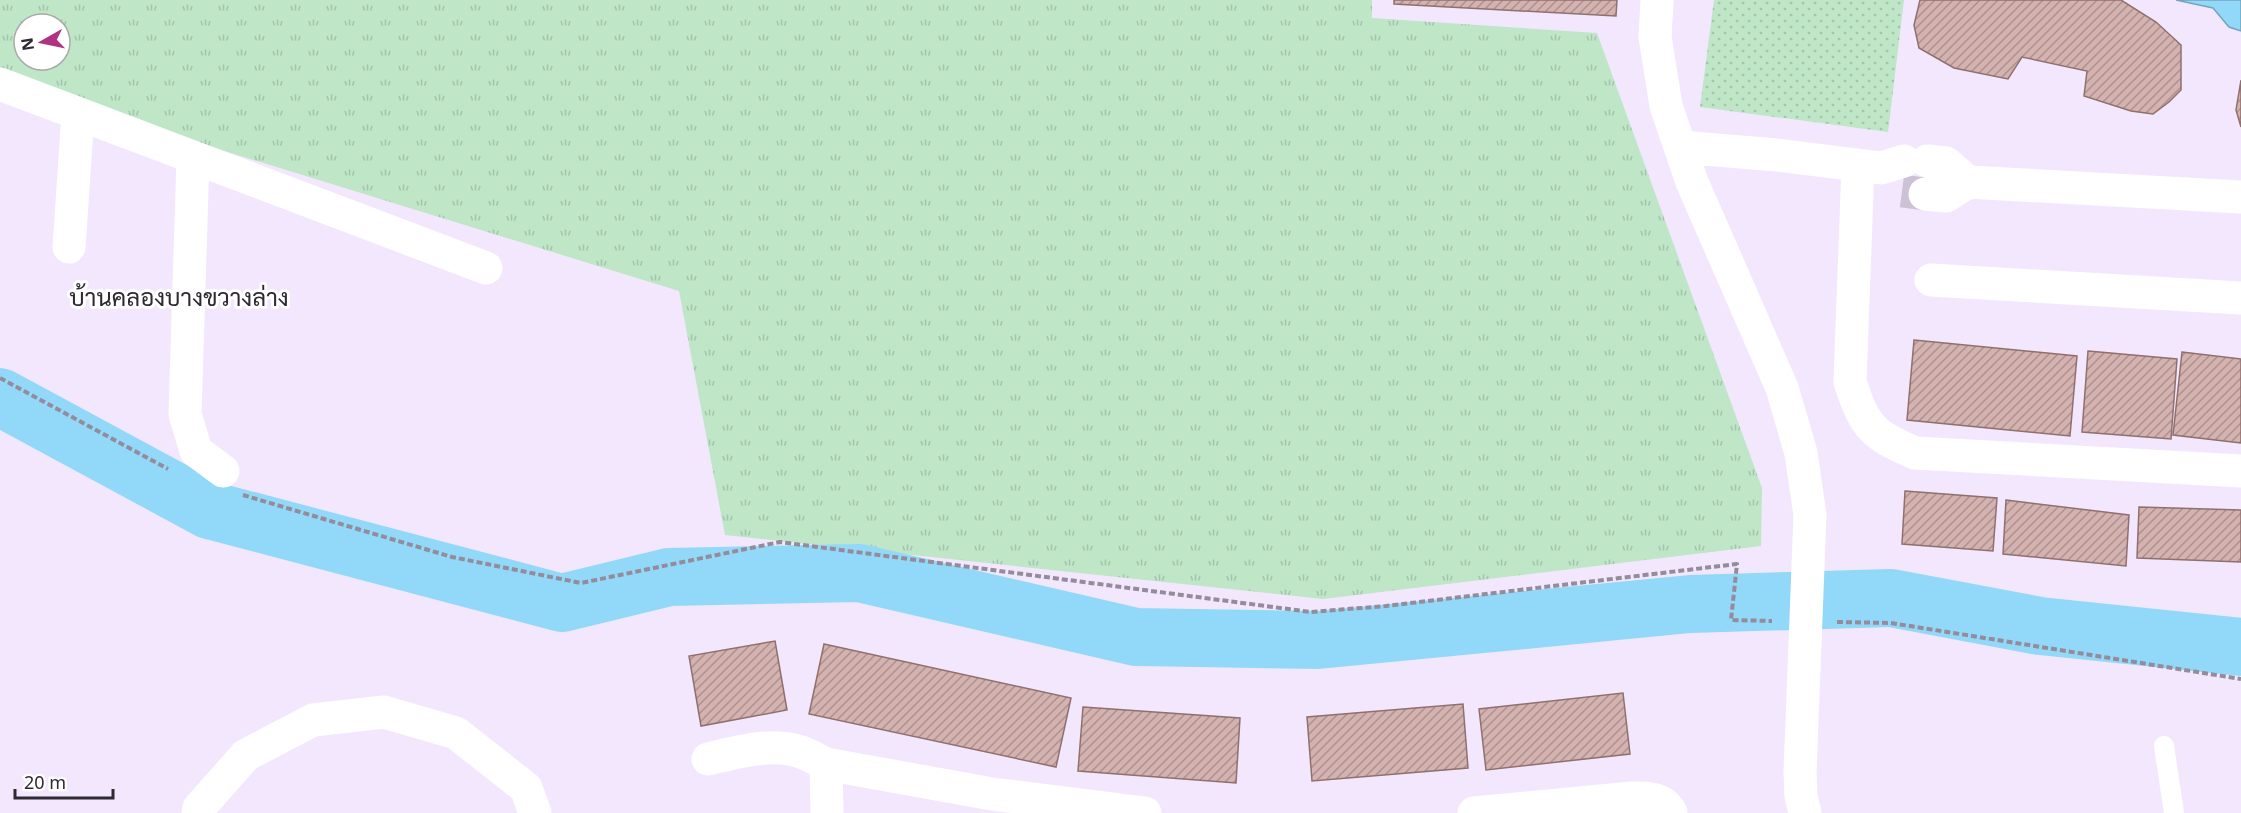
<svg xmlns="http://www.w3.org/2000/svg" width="2241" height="813" viewBox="0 0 2241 813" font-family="'Noto Sans',Sarabun,sans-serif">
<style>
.grass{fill:url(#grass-tufts);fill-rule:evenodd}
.park{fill:url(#park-dots)}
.water{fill:#92d9f9;stroke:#74a4be;stroke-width:1.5}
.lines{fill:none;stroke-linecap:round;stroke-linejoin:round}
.river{stroke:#92d9f9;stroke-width:58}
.building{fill:url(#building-hatch);stroke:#90706f;stroke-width:1.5}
.street-tunnel{stroke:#ccc1d5;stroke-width:33;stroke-dasharray:33 16;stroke-linecap:butt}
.path{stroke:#948b9b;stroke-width:4;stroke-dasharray:6 3;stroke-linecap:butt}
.lane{stroke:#fff;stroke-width:20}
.street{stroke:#fff;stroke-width:33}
.labels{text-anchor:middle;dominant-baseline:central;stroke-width:6;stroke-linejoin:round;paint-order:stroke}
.quarter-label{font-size:24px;fill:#2e2933;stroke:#fff}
</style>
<defs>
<pattern id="grass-tufts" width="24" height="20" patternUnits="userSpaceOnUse" patternTransform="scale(1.5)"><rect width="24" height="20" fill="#bee6c7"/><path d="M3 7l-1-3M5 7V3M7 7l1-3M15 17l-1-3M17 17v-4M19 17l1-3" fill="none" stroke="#a4c5ab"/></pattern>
<pattern id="park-dots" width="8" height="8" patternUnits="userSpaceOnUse" patternTransform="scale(1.5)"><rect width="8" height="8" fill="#bee6c7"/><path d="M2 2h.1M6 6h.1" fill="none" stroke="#a4c5ab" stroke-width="1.8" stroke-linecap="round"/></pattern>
<pattern id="building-hatch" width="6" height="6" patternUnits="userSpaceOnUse" patternTransform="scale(1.5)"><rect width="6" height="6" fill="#d4b2b0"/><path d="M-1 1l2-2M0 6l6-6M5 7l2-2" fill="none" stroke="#ac9190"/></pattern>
</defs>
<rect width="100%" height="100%" fill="#f3e7fd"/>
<path class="grass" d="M0 0H1372V18L1597 33 1762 488 1761 546 1323 599 725 535 679 291 202 144 0 75ZM24 24H60V60H24Z"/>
<path class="park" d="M1714 0H1904L1888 132 1700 107Z"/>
<path class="water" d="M2176 0H2241V31L2229 27 2213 8Z"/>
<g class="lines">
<path class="river" d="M0 397 209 510 562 603 669 577 859 573 1136 637 1318 640 1690 604 1891 598 2040 626 2241 647"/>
</g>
<path class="building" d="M1394 0H1617L1616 16 1394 4Z
M1920 0H2121L2156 22 2181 45V90L2169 102 2153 114 2131 111 2084 96 2087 71 2022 57 2008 79 1954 68 1919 48 1914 25Z
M2241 80V127L2236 110Z
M1914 340 2077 356 2070 436 1907 420Z
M2088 351 2177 359 2171 439 2082 432Z
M2182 352 2241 359V443L2173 435Z
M1905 491 1997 498 1993 551 1902 544Z
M2006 500 2129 515 2126 566 2003 554Z
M2139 507 2241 510V562L2137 558Z
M775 641 787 710 701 726 689 656Z
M824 644 1071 698 1056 767 809 714Z
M1623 693 1630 754 1486 770 1479 709Z
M1463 704 1468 768 1312 781 1307 717Z
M1083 707 1240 718 1236 783 1078 771Z"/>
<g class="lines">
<path class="street-tunnel" d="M1902 191 1925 194"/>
<path class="path" d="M0 378 168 469
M243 495 452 557 581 583 780 542 1311 612 1386 606 1737 564 1731 620 1772 621
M1837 622 1891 623 2241 679"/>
<path class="lane" d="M2164 746 2174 813"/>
<path class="street" d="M1657 0 1655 37 1666 106 1692 182 1782 388 1801 453 1810 515 1800 772 1801 796 1805 813
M0 84 486 268
M1680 147 1777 155 1881 168 1904 161
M193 158 185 414 196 451 223 471
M1927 161 1946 163 1968 182
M1858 165 1850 382C1865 427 1871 434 1915 453L2241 471
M1925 194 1946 196 1968 182 2241 197
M69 247 78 114
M1931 280 2241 298
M708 759C738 752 770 742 801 752 809 755 818 760 826 764L992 794 1145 813
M826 764 827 813
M198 813 199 808 246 755 313 720 384 712 456 733 526 788 535 813
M1474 813 1632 798C1647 798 1663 797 1671 813"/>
</g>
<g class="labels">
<g class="quarter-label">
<text x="179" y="296">บ้านคลองบางขวางล่าง</text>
</g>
</g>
<g transform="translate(42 42) rotate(261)"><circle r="28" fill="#ffffff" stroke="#aba9ad" stroke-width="1.5"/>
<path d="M0-4.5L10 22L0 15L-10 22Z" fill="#b03281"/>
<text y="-9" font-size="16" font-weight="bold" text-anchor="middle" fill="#2e2933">N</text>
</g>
<path d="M15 789v9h98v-9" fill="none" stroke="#2e2933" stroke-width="3"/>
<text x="24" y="789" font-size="18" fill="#2e2933" stroke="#ffffff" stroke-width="4.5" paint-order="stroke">20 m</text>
</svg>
